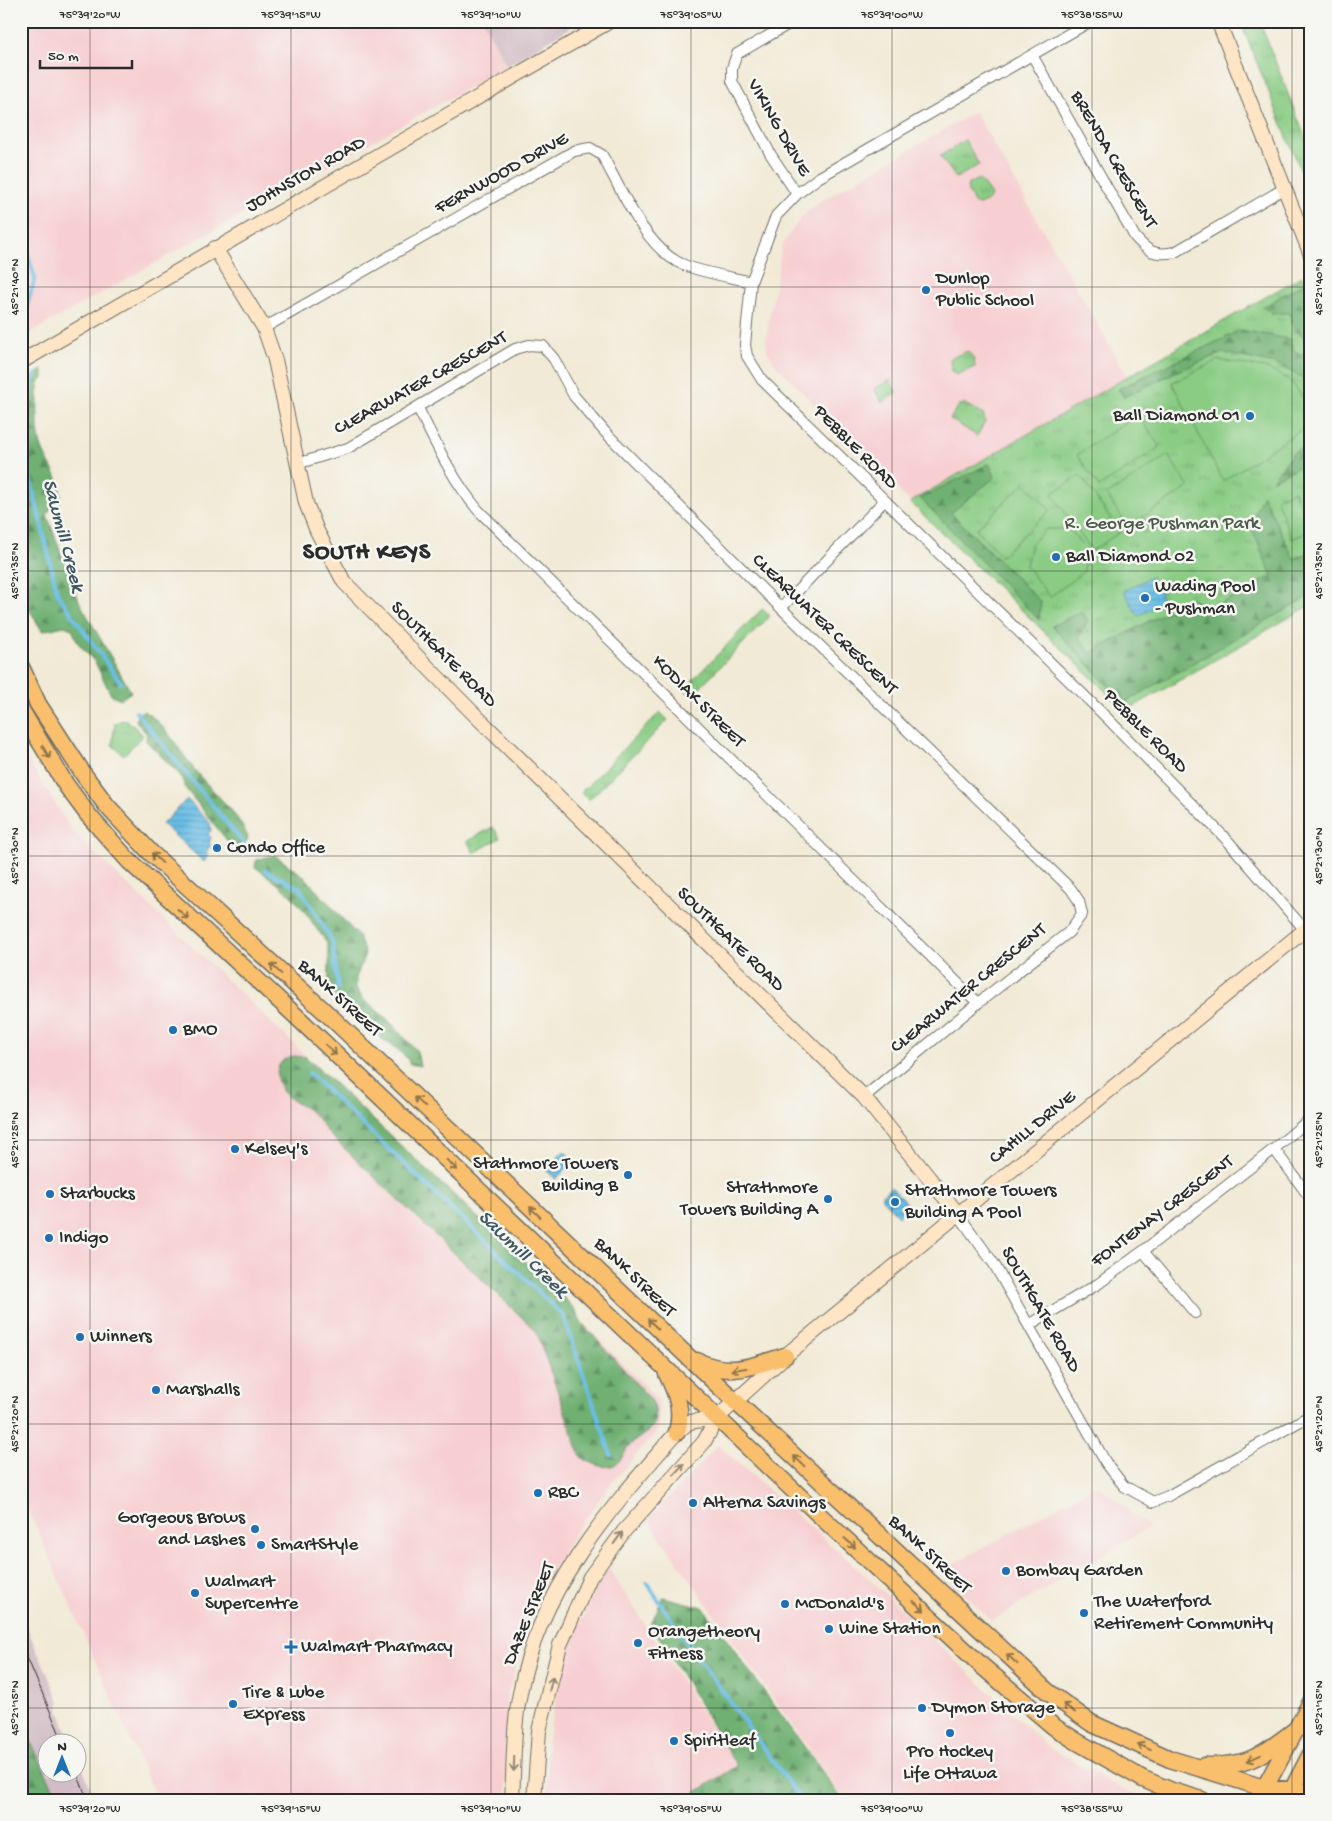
<svg xmlns="http://www.w3.org/2000/svg" width="1332" height="1821" viewBox="0 0 1332 1821" font-family="'Gochi Hand',sans-serif">
<style>
.built{fill:#f7cfd2}
.industrial{fill:#d2bdc6}
.grass{fill:url(#grass-tufts);stroke:#5a7c58}
.forest{fill:url(#forest-firs);stroke:#4d6e4e}
.pitch{fill:#8acc84;stroke:#5a7c58}
.water{fill:url(#water-rules);stroke:#4a7488}
.lines{fill:none;stroke-linecap:round;stroke-linejoin:round}
.stream{stroke:#69bee6;stroke-width:4}
.street-casing{stroke:#706e67;stroke-width:12}
.secondary-casing{stroke:#706e67;stroke-width:16}
.primary-casing{stroke:#706e67;stroke-width:19}
.street{stroke:#fff;stroke-width:10}
.secondary{stroke:#fde5c5;stroke-width:14}
.primary{stroke:#f9bf6d;stroke-width:16}
.tram{stroke:#2b2b2b;stroke-width:1}
.oneway{stroke:#92754c}
.oneway2{stroke:#948878}
.ticks{fill:none;stroke:#2b2b2b;stroke-width:1;stroke-opacity:0.45}
.poi-dot{fill:#1f6fb2;stroke:#f6f6f2;stroke-width:2}
.labels{text-anchor:middle;dominant-baseline:central;stroke-width:5;stroke-linejoin:round;paint-order:stroke}
.street-label{font-size:19px;fill:#2b2b2b;stroke:#f6f6f2}
.poi-label{font-size:19px;fill:#2b2b2b;stroke:#f6f6f2;text-anchor:start}
.park-label{font-size:19px;fill:#485b46;stroke:#f6f6f2}
.water-label{font-size:20px;font-style:italic;fill:#3e5763;stroke:#f6f6f2}
.district-label{font-size:24px;font-weight:bold;letter-spacing:1px;fill:#2b2b2b;stroke:#f6f6f2}
.neatline{fill:none;stroke:#2b2b2b;stroke-width:2}
.ticks-label{font-size:12px;text-anchor:middle;fill:#2b2b2b}
</style>
<defs>
<pattern id="grass-tufts" width="24" height="20" patternUnits="userSpaceOnUse" patternTransform="scale(1.25)"><rect width="24" height="20" fill="#8acc84"/><path d="M3 7l-1-3M5 7V3M7 7l1-3M15 17l-1-3M17 17v-4M19 17l1-3" fill="none" stroke="#77af72"/></pattern>
<pattern id="forest-firs" width="22" height="20" patternUnits="userSpaceOnUse" patternTransform="scale(1.25)"><rect width="22" height="20" fill="#6fb072"/><path d="M5 1l3.5 6h-7zM16 11l3.5 6h-7z" fill="#5b8f5e"/></pattern>
<pattern id="water-rules" width="6" height="5" patternUnits="userSpaceOnUse" patternTransform="scale(1.25)"><rect width="6" height="5" fill="#69bee6"/><path d="M0 2.5h6" fill="none" stroke="#579bbb"/></pattern>
</defs>
<rect width="100%" height="100%" fill="#f6f6f2"/>
<filter id="ink" filterUnits="userSpaceOnUse"><feTurbulence type="fractalNoise" baseFrequency=".02" numOctaves="2"/><feDisplacementMap in="SourceGraphic" scale="10" xChannelSelector="R" yChannelSelector="G"/><feConvolveMatrix kernelMatrix="1 2 1 2 8 2 1 2 1" color-interpolation-filters="sRGB"/></filter>
<filter id="wash" filterUnits="userSpaceOnUse"><feTurbulence type="fractalNoise" baseFrequency=".0096" numOctaves="4" result="noise"/><feDisplacementMap in="SourceGraphic" scale="20" xChannelSelector="R" yChannelSelector="G"/><feGaussianBlur stdDeviation="1.12" result="paint"/><feColorMatrix in="noise" values="0 0 0 0 0 0 0 0 0 0 0 0 0 0 0 0 0 1.4 0 .05"/><feComposite in="paint" operator="in"/></filter>
<g filter="url(#wash)">
<rect width="100%" height="100%" fill="#f1ead6"/>
<path class="built" d="M21 21H483L507 66 21 338Z
M975 112 1128 377 910 502 776 365 767 351 766 339 782 246 801 217 821 201Z
M21 750 74 833 549 1289 659 1400 658 1430 611 1484 579 1527 539 1591 507 1696 506 1774 508 1800H157L21 1493Z
M718 1445 864 1574 1048 1747 1126 1791 1146 1800H845L648 1520Z
M1097 1485 1149 1527 992 1621 941 1571Z
M609 1569 737 1766 684 1800H548L547 1743 557 1694 575 1634 600 1579Z"/>
<path class="industrial" d="M483 21H581L507 66Z
M21 1614 60 1702 58 1703 60 1713 72 1743 48 1744V1774H78V1756L95 1800H56L21 1723Z"/>
<path class="grass" d="M1240 21H1262L1261 25 1311 152V196Z
M965 140 979 165 956 178 940 156Z
M979 179 991 195 989 200 980 205 975 204 967 190 968 184Z
M1302 276 1311 298V605L1126 711 910 502Z
M968 351 974 359 975 367 956 375 951 371 950 358Z
M890 380 897 393 882 402 874 389Z
M965 404 984 415 985 422 977 436 950 419 959 405Z
M762 609 770 616 691 696 684 689Z
M660 712 668 720 589 800 581 792Z
M126 719 143 735 124 755 112 745 115 723Z
M493 827 500 838 474 853 467 841Z"/>
<path class="forest" d="M1307 281 1311 292V390L1302 377 1275 364 1223 353 1180 370 1124 397 1118 389 1241 330 1289 339 1294 351 1307 356 1310 343 1293 328 1289 313 1273 314 1263 307Z
M43 369V379L39 383 38 389C38 404 37 421 39 436 42 461 65 477 60 503L54 505 47 515 80 603 131 692 121 699 111 695 95 662 78 643 72 629 64 626 42 631 21 595V384Z
M1311 443V461L1272 480 1293 453Z
M989 464 995 477 951 513 1041 602 1039 620 920 498Z
M1263 495 1294 559 1311 551V595L1124 703 1052 626 1082 611 1088 621 1079 637 1090 653 1192 598 1206 609 1220 604 1272 576 1250 524Z
M143 711C164 720 183 757 198 774 216 795 237 812 248 837L247 841 235 847 229 843 186 789 180 775 146 741 147 734 136 721 137 714Z
M274 855 304 876 359 937 365 954 356 978V989L364 1000 385 1017 417 1051 420 1066 410 1064C404 1051 393 1047 382 1039 367 1029 351 1016 339 1002 322 979 332 970 328 948 327 940 320 934 316 928 299 900 282 886 255 867L256 860Z
M294 1056 306 1057 564 1298 576 1311 581 1322 652 1401C663 1428 648 1430 631 1444 626 1449 624 1456 620 1460 610 1473 592 1464 581 1457L536 1331 328 1133C323 1127 319 1119 313 1114 305 1106 292 1103 285 1094 273 1081 273 1059 294 1056Z
M663 1597 703 1607 843 1800H684L737 1766 651 1624Z
M21 1721 55 1792 58 1800H21Z"/>
<path class="pitch" d="M1218 360 1265 368 1290 380 1311 409V423L1223 481 1172 383Z
M1138 415 1160 447 1099 487 1077 455Z
M1168 455 1189 487 1128 527 1107 495Z
M1080 475 1120 532 1092 551 1052 494Z
M1025 483 1050 510 1001 556 976 529Z
M1294 491 1311 531 1292 539 1276 498Z
M1046 529H1070L1085 549 1084 571 1050 597 1026 566 1031 544Z"/>
<path class="water" d="M1151 577 1154 584 1158 582 1163 592 1159 594 1164 602 1138 616 1124 591Z
M187 799 210 823 211 831 208 834 211 838 209 843 211 845 206 852 209 855 204 862 162 824Z
M564 1151 574 1161 556 1179 545 1169Z
M891 1187 909 1205 899 1216 882 1199V1195Z"/>
<g class="lines">
<path class="stream" d="M21 231 35 278 26 310 28 340
M21 421 35 374
M21 440 58 595 121 683
M136 712 245 845
M265 870 300 888 332 941 338 988
M309 1073 563 1315 611 1455
M647 1583 683 1637 801 1800"/>
</g>
</g>
<g filter="url(#ink)">
<g class="lines">
<defs>
<path id="street" d="M794 21 737 54 732 68V81L771 155 797 194
M1091 21 818 178 797 194 776 216 751 282 745 345 747 356 762 380 1106 717 1228 841 1305 930
M1032 55 1135 237C1148 252 1155 256 1175 252L1285 188
M264 328 574 151 590 148 602 155C621 189 646 250 684 265 705 273 730 277 751 282
M418 408C436 444 452 479 478 510L978 1003
M297 464 348 448 515 349 529 345 543 346 554 359 574 396 605 432 781 608 1071 889 1079 901 1082 914 1069 932 978 1003 864 1097
M781 608 884 501
M1274 1149 1311 1199
M958 1214 994 1264 1106 1463 1124 1486 1153 1502 1168 1496 1311 1415
M1143 1251 1195 1313
M1029 1325 1098 1284 1143 1251 1274 1149 1311 1118"/>
<path id="secondary" d="M1218 21 1311 255
M215 248 264 328 275 360 306 503 317 531 344 582 473 713 864 1097 958 1214
M21 362 610 21
M512 1800C514 1764 513 1728 520 1693 539 1588 610 1509 677 1432L689 1422 717 1418
M534 1800 539 1731 560 1645 590 1577 624 1531 704 1442 717 1418 785 1356 1311 925"/>
<path id="primary" d="M21 667 38 704 84 775 107 806 151 853 334 1020 722 1389 1048 1692 1091 1723 1170 1759 1264 1788 1311 1792
M21 710 66 785 89 816 129 861 296 1016 815 1511 982 1666 1053 1726 1076 1741 1143 1779 1172 1791 1202 1800
M697 1361C731 1377 752 1366 785 1356
M667 1374C677 1394 683 1410 677 1432
M1204 1766C1250 1766 1259 1757 1294 1731
M1288 1798 1311 1754
M1258 1800 1311 1702"/>
</defs>
<use href="#street" class="street-casing"/>
<use href="#secondary" class="secondary-casing"/>
<use href="#primary" class="primary-casing"/>
<use href="#street" class="street"/>
<use href="#secondary" class="secondary"/>
<use href="#primary" class="primary"/>
<path class="tram" d="M21 1643 64 1744
M77 1774 88 1800"/>
</g>
<defs><path id="oneway-shaft" d="M-6 0H5M1.5-3L5.5 0L1.5 3" fill="none" stroke-width="1.6" stroke-linecap="round" stroke-linejoin="round" transform="scale(1.25)"/></defs>
<g class="oneway">
<use href="#oneway-shaft" transform="translate(46 752) rotate(59)"/>
<use href="#oneway-shaft" transform="translate(157 858) rotate(-137)"/>
<use href="#oneway-shaft" transform="translate(183 914) rotate(42)"/>
<use href="#oneway-shaft" transform="translate(276 969) rotate(-137)"/>
<use href="#oneway-shaft" transform="translate(331 1050) rotate(44)"/>
<use href="#oneway-shaft" transform="translate(420 1102) rotate(-137)"/>
<use href="#oneway-shaft" transform="translate(452 1165) rotate(44)"/>
<use href="#oneway-shaft" transform="translate(535 1212) rotate(-136)"/>
<use href="#oneway-shaft" transform="translate(653 1324) rotate(-136)"/>
<use href="#oneway-shaft" transform="translate(739 1369) rotate(172)"/>
<use href="#oneway-shaft" transform="translate(799 1461) rotate(-137)"/>
<use href="#oneway-shaft" transform="translate(850 1543) rotate(42)"/>
<use href="#oneway-shaft" transform="translate(919 1606) rotate(42)"/>
<use href="#oneway-shaft" transform="translate(1012 1659) rotate(-137)"/>
<use href="#oneway-shaft" transform="translate(1069 1708) rotate(-144)"/>
<use href="#oneway-shaft" transform="translate(1144 1747) rotate(-155)"/>
<use href="#oneway-shaft" transform="translate(1254 1758) rotate(155)"/>
</g>
<g class="oneway2">
<use href="#oneway-shaft" transform="translate(679 1469) rotate(-47)"/>
<use href="#oneway-shaft" transform="translate(618 1538) rotate(-54)"/>
<use href="#oneway-shaft" transform="translate(551 1684) rotate(-76)"/>
<use href="#oneway-shaft" transform="translate(514 1764) rotate(92)"/>
</g>
</g>
<path class="ticks" d="M90 21V1800M291 21V1800M491 21V1800M691 21V1800M892 21V1800M1092 21V1800M1292 21V1800M21 287H1311M21 571H1311M21 856H1311M21 1140H1311M21 1424H1311M21 1708H1311"/>
<g class="poi-dot">
<circle cx="926" cy="290" r="5"/>
<circle cx="1250" cy="416" r="5"/>
<circle cx="1056" cy="557" r="5"/>
<circle cx="1145" cy="598" r="5"/>
<circle cx="217" cy="848" r="5"/>
<circle cx="173" cy="1030" r="5"/>
<circle cx="235" cy="1149" r="5"/>
<circle cx="628" cy="1175" r="5"/>
<circle cx="50" cy="1194" r="5"/>
<circle cx="828" cy="1199" r="5"/>
<circle cx="895" cy="1202" r="5"/>
<circle cx="49" cy="1238" r="5"/>
<circle cx="80" cy="1337" r="5"/>
<circle cx="156" cy="1390" r="5"/>
<circle cx="538" cy="1493" r="5"/>
<circle cx="693" cy="1503" r="5"/>
<circle cx="255" cy="1529" r="5"/>
<circle cx="261" cy="1545" r="5"/>
<circle cx="1006" cy="1571" r="5"/>
<circle cx="195" cy="1593" r="5"/>
<circle cx="785" cy="1604" r="5"/>
<circle cx="1084" cy="1613" r="5"/>
<circle cx="829" cy="1629" r="5"/>
<circle cx="638" cy="1643" r="5"/>
<path d="M288.5 1639.5h5v5h5v5h-5v5h-5v-5h-5v-5h5z"/>
<circle cx="233" cy="1704" r="5"/>
<circle cx="922" cy="1708" r="5"/>
<circle cx="950" cy="1733" r="5"/>
<circle cx="674" cy="1741" r="5"/>
</g>
<g class="labels">
<g class="street-label">
<text transform="translate(778 128) rotate(60)">VIKING DRIVE</text>
<text transform="translate(1113 160) rotate(60)">BRENDA CRESCENT</text>
<text transform="translate(502 174) rotate(-29)">FERNWOOD DRIVE</text>
<text transform="translate(306 175) rotate(-30)">JOHNSTON ROAD</text>
<text transform="translate(421 384) rotate(-29)">CLEARWATER CRESCENT</text>
<text transform="translate(855 448) rotate(45)">PEBBLE ROAD</text>
<text transform="translate(824 625) rotate(44)">CLEARWATER CRESCENT</text>
<text transform="translate(443 655) rotate(45)">SOUTHGATE ROAD</text>
<text transform="translate(698 702) rotate(45)">KODIAK STREET</text>
<text transform="translate(1145 732) rotate(45)">PEBBLE ROAD</text>
<text transform="translate(730 940) rotate(44)">SOUTHGATE ROAD</text>
<text transform="translate(969 989) rotate(-39)">CLEARWATER CRESCENT</text>
<text transform="translate(339 999) rotate(42)">BANK STREET</text>
<text transform="translate(1033 1128) rotate(-39)">CAHILL DRIVE</text>
<text transform="translate(1163 1212) rotate(-37)">FONTENAY CRESCENT</text>
<text transform="translate(634 1278) rotate(44)">BANK STREET</text>
<text transform="translate(1040 1310) rotate(60)">SOUTHGATE ROAD</text>
<text transform="translate(929 1555) rotate(43)">BANK STREET</text>
<text transform="translate(530 1614) rotate(-68)">DAZE STREET</text>
</g>
<g class="poi-label">
<text x="936" y="279">Dunlop<tspan x="936" dy="22">Public School</tspan></text>
<text x="1240" y="416" text-anchor="end">Ball Diamond 01</text>
<text x="1066" y="557">Ball Diamond 02</text>
<text x="1155" y="587">Wading Pool<tspan x="1155" dy="22">- Pushman</tspan></text>
<text x="227" y="848">Condo Office</text>
<text x="183" y="1030">BMO</text>
<text x="245" y="1149">Kelsey's</text>
<text x="618" y="1164" text-anchor="end">Stathmore Towers<tspan x="618" dy="22">Building B</tspan></text>
<text x="818" y="1188" text-anchor="end">Strathmore<tspan x="818" dy="22">Towers Building A</tspan></text>
<text x="905" y="1191">Strathmore Towers<tspan x="905" dy="22">Building A Pool</tspan></text>
<text x="60" y="1194">Starbucks</text>
<text x="59" y="1238">Indigo</text>
<text x="90" y="1337">Winners</text>
<text x="166" y="1390">Marshalls</text>
<text x="548" y="1493">RBC</text>
<text x="703" y="1503">Alterna Savings</text>
<text x="245" y="1518" text-anchor="end">Gorgeous Brows<tspan x="245" dy="22">and Lashes</tspan></text>
<text x="271" y="1545">SmartStyle</text>
<text x="1016" y="1571">Bombay Garden</text>
<text x="205" y="1582">Walmart<tspan x="205" dy="22">Supercentre</tspan></text>
<text x="1094" y="1602">The Waterford<tspan x="1094" dy="22">Retirement Community</tspan></text>
<text x="795" y="1604">McDonald's</text>
<text x="839" y="1629">Wine Station</text>
<text x="648" y="1632">Orangetheory<tspan x="648" dy="22">Fitness</tspan></text>
<text x="301" y="1647">Walmart Pharmacy</text>
<text x="243" y="1693">Tire &amp; Lube<tspan x="243" dy="22">Express</tspan></text>
<text x="932" y="1708">Dymon Storage</text>
<text x="684" y="1741">Spiritleaf</text>
<text x="950" y="1752" text-anchor="middle">Pro Hockey<tspan x="950" dy="22">Life Ottawa</tspan></text>
</g>
<g class="park-label">
<text x="1162" y="524">R. George Pushman Park</text>
</g>
<g class="water-label">
<text transform="translate(62 536) rotate(75)">Sawmill Creek</text>
<text transform="translate(522 1255) rotate(44)">Sawmill Creek</text>
</g>
<g class="district-label">
<text x="367" y="553">SOUTH KEYS</text>
</g>
</g>
<rect width="1332" height="1821" fill="none" stroke="#f6f6f2" stroke-width="55"/>
<g transform="translate(62 1758)"><circle r="24" fill="#f6f6f2" stroke="#a5a5a2"/>
<path d="M0-4L9 19L0 12L-9 19Z" fill="#1f6fb2"/>
<text y="-8" font-size="14" font-weight="bold" text-anchor="middle" fill="#2b2b2b">N</text>
</g>
<path d="M40 60v8h92v-8" fill="none" stroke="#2b2b2b" stroke-width="2.5"/>
<text x="48" y="60" font-size="15" fill="#2b2b2b" stroke="#f6f6f2" stroke-width="4" paint-order="stroke">50 m</text>
<rect x="28" y="28" width="1276" height="1766" class="neatline"/>
<g class="ticks-label">
<text x="90" y="18">75°39'20"W</text>
<text x="291" y="18">75°39'15"W</text>
<text x="491" y="18">75°39'10"W</text>
<text x="691" y="18">75°39'05"W</text>
<text x="892" y="18">75°39'00"W</text>
<text x="1092" y="18">75°38'55"W</text>
<text transform="translate(14 287) rotate(-90)" y="4">45°21'40"N</text>
<text transform="translate(1318 287) rotate(-90)" y="4">45°21'40"N</text>
<text transform="translate(14 571) rotate(-90)" y="4">45°21'35"N</text>
<text transform="translate(1318 571) rotate(-90)" y="4">45°21'35"N</text>
<text transform="translate(14 856) rotate(-90)" y="4">45°21'30"N</text>
<text transform="translate(1318 856) rotate(-90)" y="4">45°21'30"N</text>
<text transform="translate(14 1140) rotate(-90)" y="4">45°21'25"N</text>
<text transform="translate(1318 1140) rotate(-90)" y="4">45°21'25"N</text>
<text transform="translate(14 1424) rotate(-90)" y="4">45°21'20"N</text>
<text transform="translate(1318 1424) rotate(-90)" y="4">45°21'20"N</text>
<text transform="translate(14 1708) rotate(-90)" y="4">45°21'15"N</text>
<text transform="translate(1318 1708) rotate(-90)" y="4">45°21'15"N</text>
<text x="90" y="1812">75°39'20"W</text>
<text x="291" y="1812">75°39'15"W</text>
<text x="491" y="1812">75°39'10"W</text>
<text x="691" y="1812">75°39'05"W</text>
<text x="892" y="1812">75°39'00"W</text>
<text x="1092" y="1812">75°38'55"W</text>
</g>
</svg>
